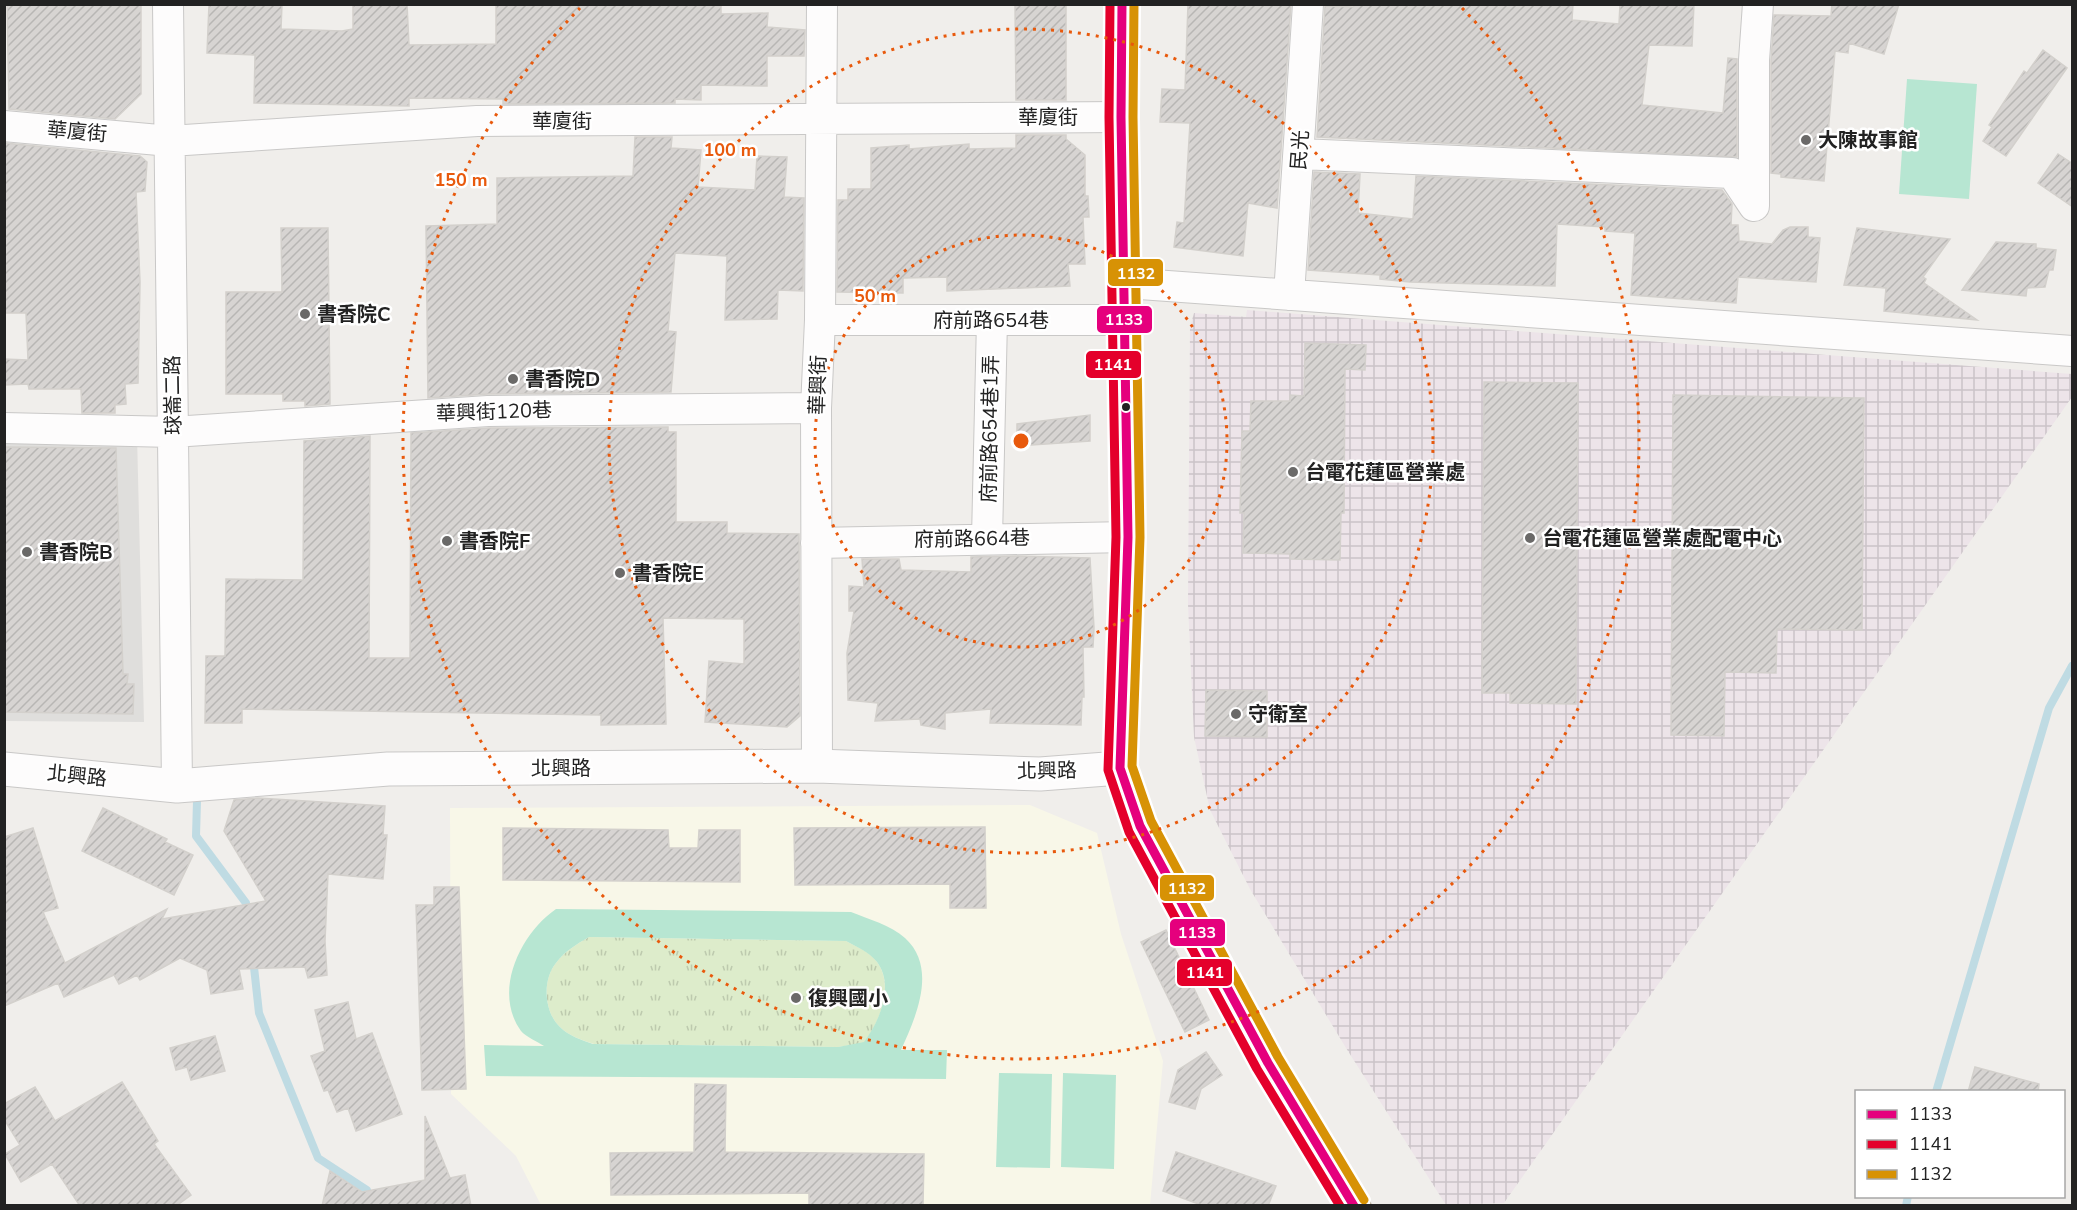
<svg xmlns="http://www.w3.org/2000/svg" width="2077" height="1210" viewBox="0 0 2077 1210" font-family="'Nunito Sans','Noto Sans TC',sans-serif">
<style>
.residential{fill:#dfdedc}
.industrial{fill:url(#industrial-grid)}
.education{fill:#f8f7e8}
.grass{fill:url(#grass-tufts)}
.pitch{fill:#b7e6d2;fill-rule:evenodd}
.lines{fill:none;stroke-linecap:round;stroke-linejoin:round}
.stream{stroke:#bfdbe3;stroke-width:8}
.building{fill:url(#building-hatch);stroke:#d3d0cc;stroke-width:1.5}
.minor-casing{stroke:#c9c8c7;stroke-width:32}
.tertiary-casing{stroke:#c9c8c7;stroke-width:35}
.primary-casing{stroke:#a79c86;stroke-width:35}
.minor{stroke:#fdfcfc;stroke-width:30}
.tertiary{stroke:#fdfcfc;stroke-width:33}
.primary{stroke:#f3ede7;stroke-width:33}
.bus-1-casing{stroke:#fff;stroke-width:14}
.bus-2-casing{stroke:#fff;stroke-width:14}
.bus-3-casing{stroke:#fff;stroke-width:14}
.bus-1{stroke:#e5007d;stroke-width:9}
.bus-2{stroke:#e4002b;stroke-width:9}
.bus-3{stroke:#d79205;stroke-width:9}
.ring{fill:none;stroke:#e8590c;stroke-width:3;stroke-dasharray:3 6}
.poi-dot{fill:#6a6968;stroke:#fff;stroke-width:2}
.bus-dot{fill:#222;stroke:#fff;stroke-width:2}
.labels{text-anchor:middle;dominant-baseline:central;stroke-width:5;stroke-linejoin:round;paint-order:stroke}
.street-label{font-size:20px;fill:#222;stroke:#fff}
.poi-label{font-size:20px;font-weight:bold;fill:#222;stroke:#fff;text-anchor:start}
.centre{fill:#e8590c;stroke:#fff;stroke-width:3}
.ring-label{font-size:18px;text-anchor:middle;font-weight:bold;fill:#e8590c;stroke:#fff;stroke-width:5;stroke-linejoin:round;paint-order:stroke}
.line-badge{stroke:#fff;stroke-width:2}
.badge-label{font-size:16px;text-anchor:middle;font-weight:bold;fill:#fff}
</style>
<defs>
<pattern id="industrial-grid" width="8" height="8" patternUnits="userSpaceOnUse" patternTransform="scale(1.5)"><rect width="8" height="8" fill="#ede4e9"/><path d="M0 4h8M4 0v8" fill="none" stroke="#cbc3c8"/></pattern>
<pattern id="grass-tufts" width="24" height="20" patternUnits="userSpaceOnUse" patternTransform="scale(1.5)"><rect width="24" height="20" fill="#ddeccb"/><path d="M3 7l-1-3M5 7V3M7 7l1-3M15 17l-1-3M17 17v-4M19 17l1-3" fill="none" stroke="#bdcaae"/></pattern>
<pattern id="building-hatch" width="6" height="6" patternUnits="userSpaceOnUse" patternTransform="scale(1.5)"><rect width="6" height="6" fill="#d7d4d2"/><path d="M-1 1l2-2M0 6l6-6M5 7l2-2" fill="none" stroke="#b8b6b4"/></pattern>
</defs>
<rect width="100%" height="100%" fill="#f0eeeb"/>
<path class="residential" d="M5 435H137L144 722 5 721Z"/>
<path class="industrial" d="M1247 310 2072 374V397L1504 1203 1446 1205 1346 1048 1250 889 1210 810 1194 737 1188 604 1190 327 1194 313 1246 317Z"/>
<path class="education" d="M1030 805 1097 833 1121 934 1163 1061 1150 1205H541L516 1156 451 1094 450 808Z"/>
<path class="grass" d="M589 937 846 941C857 947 870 952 877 962 895 987 879 1022 864 1043L838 1047 594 1044C582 1040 569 1036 560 1027 544 1012 542 980 556 963 565 951 577 944 589 937Z"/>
<path class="pitch" d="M1907 79 1977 84 1969 199 1899 194Z
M556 909 851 912C868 919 891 925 905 938 938 968 916 1017 901 1050H947L946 1079 486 1076 484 1045 544 1046C538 1042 526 1037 521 1031 492 991 521 933 556 909ZM589 937 846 941C857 947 869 952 877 962 895 986 879 1022 864 1042L838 1047 593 1044C582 1040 569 1036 560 1027 544 1012 542 980 556 963 565 951 577 944 589 937Z
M999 1073 1052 1074 1050 1168 996 1167Z
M1063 1073 1116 1075 1114 1169 1061 1167Z"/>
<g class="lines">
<path class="stream" d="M197 801 196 836 246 903 248 915
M253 958 259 1013 318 1158 367 1190 369 1200
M1936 1092 2049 708 2072 666
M1906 1206 1908 1196"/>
</g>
<path class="building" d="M7 4H141V94L115 119 9 109Z
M209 4H282L281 29 342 31 353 29V4H407L409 45 496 44V4H721V14L768 13 767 27 805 30 804 56H767V86L701 85V100L675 99V103L503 104V99L409 98V106L254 103 255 55 207 53Z
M1015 4H1066V100H1016Z
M1188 4H1291L1277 208 1248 203 1243 256 1174 247 1177 222 1184 223 1190 123 1160 122 1162 89 1185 90Z
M1357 4H1573L1572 20 1619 24 1620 4H1694L1692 46 1649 45 1642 105 1723 113 1728 58 1737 59V157L1317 137 1325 6 1353 7Z
M1832 4H1899L1884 54 1849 43 1848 53 1835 51 1824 181 1781 177V174L1771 173V61L1774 15 1831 16Z
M2043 50 2067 68 2006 156 1983 141 1992 127 1989 125 2024 71 2027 73Z
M1016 135H1066V139L1085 155V196H1088L1089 217H1083L1085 264H1068L1070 286 947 291V277L903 278V293L837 292 838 200H848V189H871V148L909 145V149L969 144V149L1016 148Z
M635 137H672L671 148 701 150 698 187 755 190 757 156 787 157 784 197 804 198 803 291 778 290 777 319 725 320 727 256 675 253 668 331 676 332 671 392 488 394 428 398 426 226 497 224V178L633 176Z
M4 143 140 156 147 162 145 191 136 192 140 282 138 383 125 384 126 404 115 405V413H82L81 389H29L28 384 4 385V359L28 360 26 313H4Z
M2058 154 2073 164V207L2038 183Z
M1314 172 1360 174 1358 213 1413 219 1416 176 1722 190 1732 204 1731 225H1738L1739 241 1772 244 1783 230 1790 227H1808V237L1820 238 1816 282 1738 277 1736 303 1631 295 1635 233 1605 231V227L1557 224 1555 286 1410 282 1380 279V275L1308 270Z
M281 228H328L330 404 305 406V401H283V394H226V292H282Z
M1857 228 1950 239 1923 277 1926 279 1924 283 1977 320 1884 311 1886 288 1844 285Z
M1996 242 2036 244V248L2056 250 2053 270H2049L2045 287 2027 288 2026 296 1962 290Z
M1305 343 1366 345 1365 370 1345 369 1344 513H1341L1340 560 1290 559V554L1243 553 1244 513H1240L1242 431H1250L1251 401H1290V395L1304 396Z
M1484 382 1578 383 1576 704 1510 703V693H1482Z
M1673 395 1864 398 1862 630 1777 629 1776 673 1725 672 1724 736 1671 735Z
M1090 415V441L1017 446V424Z
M668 427V432H676V522H727V533L799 534 800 716 787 727 705 722 709 661 744 664V619L663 618 666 724 601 725V715L242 709V723H205L206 656H225L226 579 303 580 304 441 370 436 369 658H410L411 433 489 428Z
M4 447 116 448 123 674H128L127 684H134L133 714 4 712Z
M1017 556 1090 558 1094 628 1093 647H1083L1084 697H1082L1081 725 990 723 991 709 945 713V729L921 725 920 719 875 721 878 703 848 700 847 653 854 611H849V586L864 587 862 559H899L901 570 971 572V557Z
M1206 690 1267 691V737L1205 736Z
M258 798 385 806 383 835H387L383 879 328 874 325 941 327 975 308 978 305 967 239 969 243 989 211 994 207 970 180 958 140 980 137 975 119 984 114 975 64 997 58 983 4 1006V837L33 828 58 908 43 912 65 963 167 909 162 919 266 901 224 831 234 800Z
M103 808 167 839 165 842 193 855 174 895 82 851Z
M985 827 986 908H950V884L795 885 794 828Z
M503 828 668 830 669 848H698L699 830H740V882L503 880Z
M434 887H459L466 1089 422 1090 416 905H434Z
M1166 930 1209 1020 1185 1032 1141 942Z
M348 1002 356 1039 372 1033 402 1114 356 1131 348 1108 337 1112 328 1090 324 1091 311 1056 325 1051 315 1010Z
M215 1036 225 1071 191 1080 187 1067 176 1070 170 1048Z
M1206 1052 1222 1075 1201 1089 1195 1109 1169 1102 1178 1070Z
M1975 1067 2039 1084 2038 1092H1968Z
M122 1082 158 1141 154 1144 191 1195 176 1206H80L52 1164 21 1182 5 1154 20 1145 4 1119V1104L35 1087 55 1121Z
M695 1084 726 1085 725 1152 924 1154 923 1206H809V1193L611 1195 610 1153 694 1152Z
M425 1116 450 1178 465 1175 471 1206H322L330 1171 362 1192 425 1180Z
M1176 1152 1276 1186 1268 1206H1204L1163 1191Z"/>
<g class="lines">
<defs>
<path id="minor" d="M168 4 177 786
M4 126 170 141 477 121 1121 117
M1300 154 1732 173 1754 206V60L1758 4
M1126 283 2072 351
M1289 295 1308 4
M820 320H1126
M4 428 173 432 488 411 816 408
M987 538 992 320
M816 543 1128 537
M817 766 816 408 820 320 822 4"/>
<path id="tertiary" d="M4 769 177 786 388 769 817 766 1040 774 1120 768"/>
<path id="primary" d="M1122 4 1121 117 1128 537 1120 768 1140 826 1268 1063 1354 1206"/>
</defs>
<use href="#minor" class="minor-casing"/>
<use href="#tertiary" class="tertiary-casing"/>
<use href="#primary" class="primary-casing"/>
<use href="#minor" class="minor"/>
<use href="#tertiary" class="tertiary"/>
<use href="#primary" class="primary"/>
<defs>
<path id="bus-1" d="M1122 4 1121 117 1128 537 1120 768 1140 826 1268 1063 1354 1206"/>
<path id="bus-2" d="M1110 4 1109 117 1116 537 1108 770 1129 832 1257 1069 1340 1206"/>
<path id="bus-3" d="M1134 4 1133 117 1140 537 1132 766 1151 821 1278 1057 1364 1200"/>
</defs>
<use href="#bus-1" class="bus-1-casing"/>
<use href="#bus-2" class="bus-2-casing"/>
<use href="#bus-3" class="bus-3-casing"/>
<use href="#bus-1" class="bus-1"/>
<use href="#bus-2" class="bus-2"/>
<use href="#bus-3" class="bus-3"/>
</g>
<g class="ring">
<circle cx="1021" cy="441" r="206"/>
<circle cx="1021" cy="441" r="412"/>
<path d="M1462 8A618 618 0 1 1 580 8"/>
</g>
<g class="poi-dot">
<circle cx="1806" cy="140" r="6"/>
<circle cx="305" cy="314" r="6"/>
<circle cx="513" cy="379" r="6"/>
<circle cx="1293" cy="472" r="6"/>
<circle cx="1530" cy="538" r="6"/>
<circle cx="447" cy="541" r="6"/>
<circle cx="27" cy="552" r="6"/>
<circle cx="620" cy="573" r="6"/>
<circle cx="1236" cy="714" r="6"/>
<circle cx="796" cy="998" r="6"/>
</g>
<circle class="bus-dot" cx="1126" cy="407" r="5"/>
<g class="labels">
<g class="street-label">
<text x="1048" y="117">華廈街</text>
<text x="562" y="121">華廈街</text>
<text transform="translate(77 132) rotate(5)">華廈街</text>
<text transform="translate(1300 150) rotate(-86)">民光</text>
<text x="991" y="320">府前路654巷</text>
<text transform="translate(818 385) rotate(-88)">華興街</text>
<text transform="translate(173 395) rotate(-91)">球崙二路</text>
<text transform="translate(494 412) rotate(-2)">華興街120巷</text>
<text transform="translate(990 429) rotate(-89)">府前路654巷1弄</text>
<text transform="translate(972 539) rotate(-1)">府前路664巷</text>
<text x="561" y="768">北興路</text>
<text transform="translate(1047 771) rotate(-1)">北興路</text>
<text transform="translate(77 776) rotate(6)">北興路</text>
</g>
<g class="poi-label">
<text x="1818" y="140">大陳故事館</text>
<text x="317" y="314">書香院C</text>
<text x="525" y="379">書香院D</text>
<text x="1305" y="472">台電花蓮區營業處</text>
<text x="1542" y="538">台電花蓮區營業處配電中心</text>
<text x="459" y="541">書香院F</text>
<text x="39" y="552">書香院B</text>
<text x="632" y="573">書香院E</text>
<text x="1248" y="714">守衛室</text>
<text x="808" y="998">復興國小</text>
</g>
</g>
<circle cx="1021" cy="441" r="9" class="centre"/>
<g class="ring-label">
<text x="730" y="156">100 m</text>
<text x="461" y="186">150 m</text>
<text x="875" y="302">50 m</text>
</g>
<g class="line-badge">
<rect x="1107" y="258" width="57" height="29" rx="6" fill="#d79205"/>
<rect x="1096" y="305" width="57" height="29" rx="6" fill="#e5007d"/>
<rect x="1085" y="350" width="57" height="29" rx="6" fill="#e4002b"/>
<rect x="1159" y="874" width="56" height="28" rx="6" fill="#d79205"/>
<rect x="1169" y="918" width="57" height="29" rx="6" fill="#e5007d"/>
<rect x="1176" y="958" width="57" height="29" rx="6" fill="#e4002b"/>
</g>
<g class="badge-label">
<text x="1136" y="279">1132</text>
<text x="1124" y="325">1133</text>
<text x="1113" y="370">1141</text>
<text x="1187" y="894">1132</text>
<text x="1197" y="938">1133</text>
<text x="1205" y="978">1141</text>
</g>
<rect width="2077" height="1210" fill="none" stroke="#222222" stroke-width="12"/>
<rect x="1855" y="1090" width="210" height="108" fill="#ffffff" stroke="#a7a7a7" stroke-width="1.5"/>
<rect x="1867" y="1110" width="30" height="9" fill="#e5007d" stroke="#a7a7a7" stroke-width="1.5"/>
<text x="1909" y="1120" font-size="18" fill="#222222">1133</text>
<rect x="1867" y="1140" width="30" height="9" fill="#e4002b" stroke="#a7a7a7" stroke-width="1.5"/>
<text x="1909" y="1150" font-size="18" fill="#222222">1141</text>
<rect x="1867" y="1170" width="30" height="9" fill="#d79205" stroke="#a7a7a7" stroke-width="1.5"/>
<text x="1909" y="1180" font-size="18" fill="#222222">1132</text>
</svg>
